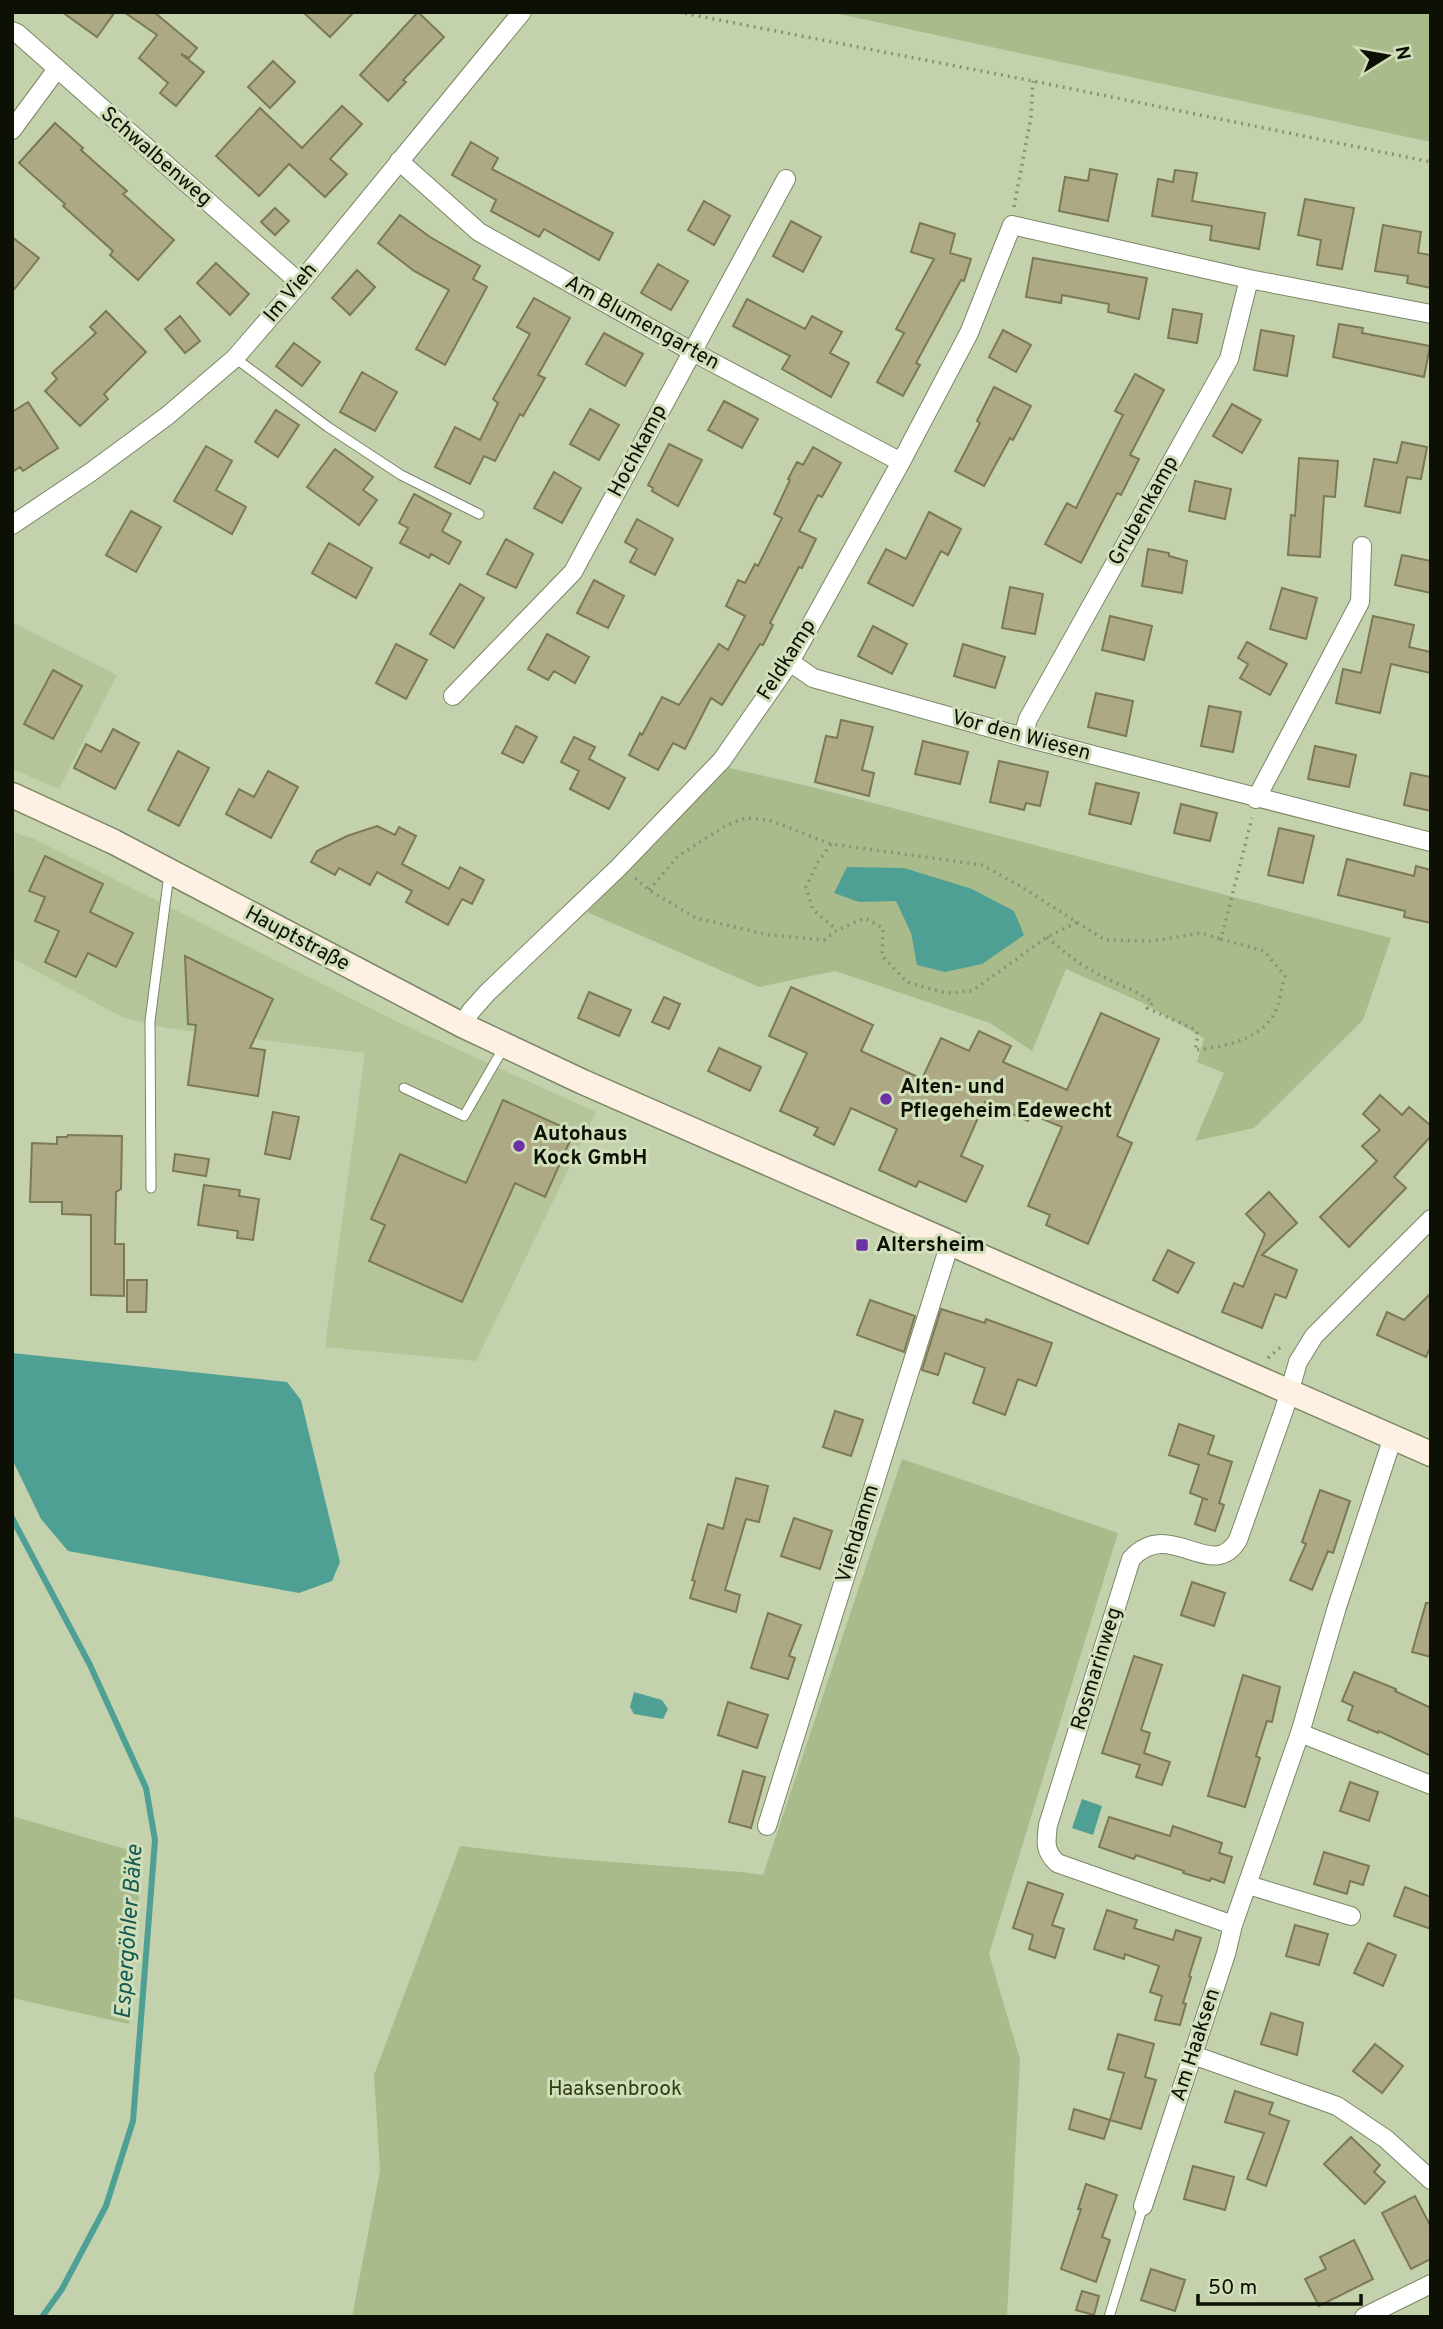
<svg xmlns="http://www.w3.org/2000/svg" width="1443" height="2329" viewBox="0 0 1443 2329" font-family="Overpass,sans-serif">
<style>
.built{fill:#b5c599}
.green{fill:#a9bb8b}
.water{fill:#4ea095}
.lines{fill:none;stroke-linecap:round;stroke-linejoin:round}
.stream{stroke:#4ea095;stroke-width:6}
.building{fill:#aca984;stroke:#7c7955;stroke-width:2}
.service-casing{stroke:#7a8664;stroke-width:11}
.minor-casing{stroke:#7a8664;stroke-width:20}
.secondary-casing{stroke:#7a8664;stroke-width:27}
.path{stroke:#889376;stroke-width:3.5;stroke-dasharray:2 5;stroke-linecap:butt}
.service{stroke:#fff;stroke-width:9}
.minor{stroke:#fff;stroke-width:18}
.secondary{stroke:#fef0e2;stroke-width:24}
.poi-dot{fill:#6e30a5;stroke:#d0deb9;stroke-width:2.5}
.labels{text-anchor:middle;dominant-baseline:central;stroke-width:6;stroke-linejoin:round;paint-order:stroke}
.street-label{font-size:21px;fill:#0d1105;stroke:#d0deb9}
.poi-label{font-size:21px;font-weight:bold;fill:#0d1105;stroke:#d0deb9;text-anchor:start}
.park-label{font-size:21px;fill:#303d12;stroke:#d0deb9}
.water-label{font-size:23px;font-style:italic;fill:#145a52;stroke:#d0deb9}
</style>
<rect width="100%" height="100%" fill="#c3d1ac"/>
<path class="built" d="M12 622 117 675 59 789 12 769Z
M15 833 32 838 404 1025 596 1112 476 1361 325 1347 365 1053 166 1028 122 1017 12 958Z"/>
<path class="green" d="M830 12H1431V142Z
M721 766 812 787 1391 938 1363 1020 1254 1128 1195 1141 1224 1073 1197 1062 1204 1038 1141 1002 1066 969 1032 1051 990 1023 835 971 759 987 587 912 670 829Z
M902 1459 1118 1533 989 1954 1020 2059 1007 2317H352L380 2171 374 2075 460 1846 562 1858 741 1872 763 1875Z
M12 1816 142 1854 129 2024 12 1998Z"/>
<path class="water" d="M847 867 904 868 972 889 1014 911 1024 935 982 964 945 972 917 965 911 933 896 901 859 902 834 893Z
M12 1353 287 1382 301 1400 340 1562 332 1581 299 1593 68 1551 41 1519 12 1459Z
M634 1692 662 1700 668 1709 663 1719 634 1714 630 1707Z
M1082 1799 1102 1806 1093 1835 1072 1828Z"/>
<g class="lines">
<path class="stream" d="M12 1518 90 1665 146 1788 155 1840 133 2121 106 2206 62 2289 42 2317"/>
</g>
<path class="building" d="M62 12H115L97 37Z
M124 12H154L197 48 189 58 181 54 204 72 176 106 160 93 168 83 139 58 157 35Z
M303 12H354L330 37Z
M418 12 444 37 403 80 406 82 388 101 360 75Z
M273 61 295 82 270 108 248 87Z
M342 106 362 124 330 159 347 174 325 197 289 164 259 196 216 156 260 108 302 148Z
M55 123 83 148 81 150 127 191 123 194 174 240 138 280 110 255 113 251 63 206 65 204 19 163Z
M471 142 498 158 492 169 613 233 599 260 544 229 539 237 491 211 496 200 452 175Z
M1090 169 1117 174 1108 221 1059 211 1065 177 1088 181Z
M1175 170 1197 173 1192 201 1265 213 1259 249 1210 240 1212 226 1152 216 1158 179 1173 182Z
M1305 199 1354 208 1342 269 1317 265 1321 240 1298 235Z
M704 201 730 216 714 245 688 230Z
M275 208 289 221 275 235 261 222Z
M400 215 430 237 480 266 473 279 487 287 445 365 416 349 449 290 414 271 378 243Z
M791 221 821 237 803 272 773 256Z
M920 223 955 234 950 253 971 259 964 281 961 280 916 363 920 365 903 396 877 382 904 333 896 329 934 259 911 252Z
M1383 225 1421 232 1418 253 1431 255V288L1407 283 1408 276 1375 271Z
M12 237 39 258 12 292Z
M1033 258 1147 278 1139 319 1108 312 1109 304 1062 295 1061 303 1026 297Z
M216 263 249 294 230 315 197 283Z
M658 264 688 281 671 310 641 293Z
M357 270 375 287 350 315 332 298Z
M534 298 570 318 538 375 545 378 523 416 520 414 495 461 484 456 470 484 435 467 455 427 480 440 498 403 493 399 530 334 517 327Z
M747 299 805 329 812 316 842 332 830 353 849 363 831 397 782 369 790 356 733 326Z
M1173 309 1202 314 1197 343 1168 338Z
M106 311 146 352 104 394 108 399 80 426 45 391 57 379 52 373 96 333 90 327Z
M180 316 200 341 185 353 165 329Z
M1339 324 1363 328 1362 333 1430 346 1424 377 1333 357Z
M1003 330 1031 345 1016 372 989 357Z
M1261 330 1294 336 1287 376 1254 370Z
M604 333 643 354 625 386 586 364Z
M294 343 320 362 302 386 276 366Z
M362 372 397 392 375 431 340 412Z
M1135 374 1164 390 1130 455 1139 459 1121 495 1117 493 1081 563 1045 544 1067 503 1076 508 1123 415 1115 411Z
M994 387 1031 406 1013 440 1010 438 984 486 955 471 980 423 977 421Z
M724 401 758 419 742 448 708 430Z
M28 402 58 448 23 471 20 467 12 472V412Z
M1232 404 1261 420 1242 453 1213 436Z
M590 409 619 425 599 460 570 444Z
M276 410 299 425 278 457 255 442Z
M1402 442 1427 447 1421 479 1407 477 1400 513 1365 506 1374 459 1397 463Z
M669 444 702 460 678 506 652 491 653 488 648 485Z
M206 446 232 461 216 490 246 507 232 534 174 501Z
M813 447 841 463 822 497 818 495 799 531 816 539 802 568 799 567 770 623 773 625 763 645 760 644 722 705 711 698 685 749 673 743 658 770 629 755 640 733 642 735 662 697 679 705 719 644 728 650 745 616 726 606 738 580 745 583 755 564 758 566 782 518 774 514 790 480 788 479 797 462 803 465Z
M335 449 373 477 363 490 377 500 359 525 307 487Z
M1299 458 1338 461 1335 497 1324 496 1320 557 1288 555 1291 515 1295 516Z
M554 472 581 488 562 523 534 508Z
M1195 481 1231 489 1225 519 1189 511Z
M414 494 451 514 442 531 461 542 449 564 431 554 429 558 400 543 408 528 399 523Z
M131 511 161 527 136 572 106 555Z
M929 512 961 529 948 555 941 551 913 606 868 583 886 549 906 559Z
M637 519 673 539 655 575 630 562 637 549 625 542Z
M506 539 533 554 516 588 487 574Z
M329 543 372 568 356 598 312 573Z
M1148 549 1169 553V556L1187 561 1182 593 1142 586Z
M1402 555 1431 561V593L1395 585Z
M594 580 624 596 608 628 577 613Z
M460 584 484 598 454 648 430 634Z
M1010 587 1043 594 1035 634 1002 628Z
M1282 588 1317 598 1306 639 1270 629Z
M1110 616 1152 626 1144 660 1102 650Z
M1373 616 1414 625 1409 647 1431 652V673L1391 664 1380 713 1336 703 1343 669 1361 673Z
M873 626 907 644 892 674 858 656Z
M547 634 589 657 575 683 554 671 548 680 528 669Z
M1247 642 1287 664 1270 695 1240 678 1248 664 1238 658Z
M396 644 427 660 406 699 376 683Z
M963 644 1005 657 995 688 954 676Z
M53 670 82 686 53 739 24 724Z
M1096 693 1133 701 1126 736 1088 727Z
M1209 706 1241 712 1233 752 1201 746Z
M841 720 873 727 862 770 874 773 869 796 815 782 826 736 837 738Z
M516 726 537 737 523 763 502 753Z
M113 729 139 743 115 789 74 768 86 744 101 752Z
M574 737 595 747 589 759 625 778 609 809 570 789 579 771 561 762Z
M923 741 968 752 960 784 915 774Z
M1315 746 1356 755 1349 787 1308 779Z
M178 751 209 768 179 826 148 810Z
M999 761 1048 772 1040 806 1026 803 1024 810 990 802Z
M268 771 298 787 271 838 226 814 239 789 254 797Z
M1411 773 1431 777V811L1404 805Z
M1096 783 1139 793 1131 824 1089 814Z
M1181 804 1217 813 1210 841 1174 833Z
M377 826 395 835 399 827 416 836 402 864 449 889 460 867 484 880 472 904 462 899 448 925 406 902 412 891 377 872 370 885 339 868 335 875 311 862 317 851 347 836Z
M1279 828 1314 836 1303 883 1268 875Z
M45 856 103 884 90 912 133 933 116 967 88 953 76 977 45 962 59 931 35 921 45 897 29 891Z
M1347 859 1414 876 1416 866 1431 870V923L1404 917 1405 911 1338 895Z
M185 956 273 999 250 1048 265 1050 258 1096 188 1085 196 1025 188 1024Z
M791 987 873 1025 861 1051 922 1079 941 1038 969 1051 979 1031 1011 1046 1003 1062 1067 1090 1101 1013 1159 1039 1117 1136 1132 1143 1088 1244 1046 1225 1050 1215 1028 1206 1062 1127 1031 1114 1028 1121 985 1102 961 1156 983 1166 966 1202 919 1181 916 1187 879 1170 897 1129 851 1108 834 1145 814 1135 818 1128 780 1111 807 1053 769 1036Z
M589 992 631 1010 619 1036 578 1018Z
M664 997 680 1004 669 1029 652 1022Z
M719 1048 761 1067 750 1091 708 1071Z
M1380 1095 1402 1115 1409 1107 1431 1126V1136L1394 1177 1406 1188 1349 1247 1320 1217 1377 1161 1362 1146 1380 1130 1363 1114Z
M503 1100 574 1132 545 1197 515 1183 462 1302 369 1261 385 1225 371 1219 400 1154 466 1183Z
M273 1112 299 1117 290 1159 265 1154Z
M68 1135 122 1136 121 1189 116 1192 115 1244H124V1296L91 1295V1215L62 1214V1202H30L32 1143 57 1144V1137H67Z
M175 1154 209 1159 206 1176 173 1171Z
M204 1185 240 1190 239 1196 259 1199 253 1240 237 1238 238 1231 198 1225Z
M1269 1192 1297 1223 1262 1255 1297 1270 1286 1298 1275 1294 1262 1328 1222 1312 1234 1283 1243 1287 1265 1234 1246 1214Z
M1168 1250 1194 1263 1178 1293 1153 1280Z
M127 1280H147L146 1312H127Z
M1431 1293V1346L1426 1357 1377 1335 1387 1312 1404 1320Z
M870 1300 915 1316 904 1352 857 1335Z
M941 1309 985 1323 986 1319 1052 1343 1036 1386 1018 1379 1005 1415 973 1403 985 1368 945 1353 938 1375 922 1370Z
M835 1411 863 1420 851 1456 823 1447Z
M1179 1424 1214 1436 1208 1454 1232 1462 1219 1503 1224 1505 1215 1531 1195 1524 1203 1498 1208 1500 1190 1493 1199 1465 1169 1455Z
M736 1478 768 1486 759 1522 746 1519 725 1590 740 1595 736 1612 690 1598 695 1581 692 1580 708 1524 723 1529Z
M1320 1490 1350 1501 1333 1553 1328 1551 1312 1590 1290 1580 1306 1544 1302 1542Z
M794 1518 832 1531 820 1569 781 1556Z
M1192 1582 1225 1593 1214 1626 1181 1615Z
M1426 1603H1431V1657L1412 1652Z
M768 1613 801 1625 789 1656 795 1658 788 1679 751 1668Z
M1134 1656 1162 1665 1141 1730 1150 1733 1144 1753 1170 1762 1162 1785 1136 1777 1140 1765 1102 1753Z
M1354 1672 1396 1689 1395 1691 1431 1708V1756L1379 1731 1378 1733 1348 1720 1353 1706 1342 1701Z
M1243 1675 1280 1687 1272 1722 1267 1721 1256 1756 1260 1758 1245 1807 1208 1796Z
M728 1702 768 1715 757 1748 718 1735Z
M743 1771 765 1777 751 1828 729 1822Z
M1350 1782 1378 1792 1369 1821 1340 1811Z
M1109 1817 1170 1836 1173 1826 1222 1843 1219 1853 1232 1857 1224 1883 1211 1878 1210 1881 1183 1873 1184 1871 1136 1855 1134 1859 1099 1847Z
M1324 1852 1369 1866 1363 1885 1350 1881 1347 1894 1314 1884Z
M1028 1882 1063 1894 1052 1925 1064 1929 1055 1958 1029 1949 1033 1935 1013 1928Z
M1405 1887 1431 1897V1929L1394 1916Z
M1107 1910 1137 1920 1134 1928 1173 1940 1176 1930 1201 1938 1189 1976 1191 1977 1183 2003 1186 2004 1180 2025 1155 2020 1162 1996 1150 1992 1159 1966 1125 1954 1124 1959 1094 1949Z
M1295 1925 1328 1934 1319 1965 1286 1956Z
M1368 1943 1396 1955 1383 1986 1354 1973Z
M1271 2013 1303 2023 1297 2055 1261 2044Z
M1118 2034 1154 2044 1145 2077 1156 2080 1141 2129 1110 2120 1124 2073 1108 2069Z
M1375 2044 1403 2066 1382 2093 1353 2071Z
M1235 2091 1273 2103 1269 2114 1289 2121 1266 2186 1247 2179 1264 2133 1225 2122Z
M1074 2109 1110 2120 1104 2139 1069 2129Z
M1351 2137 1380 2165 1374 2172 1385 2182 1365 2204 1324 2164Z
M1193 2166 1234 2177 1225 2210 1184 2199Z
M1086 2184 1117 2195 1102 2237 1110 2240 1096 2282 1061 2269 1081 2209H1078Z
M1415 2196 1431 2227V2259L1411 2269 1382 2213Z
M1354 2240 1373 2279 1319 2306 1305 2279 1326 2269 1320 2257Z
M1151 2269 1185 2280 1175 2311 1141 2300Z
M1082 2291 1099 2296 1094 2315 1076 2310Z"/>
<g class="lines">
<defs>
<path id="service" d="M235 358 328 427 401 475 479 514
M404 1088 464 1116 504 1047
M151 1188 150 1021 169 874
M1109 2317 1143 2206"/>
<path id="minor" d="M12 31 17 33 300 283
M12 130 57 69
M399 161 479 232 691 351 901 462
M12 525 91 472 167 416 235 358 300 283 522 12
M790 662 813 678 1023 737 1431 842
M453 696 573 572 786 179
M1023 737 1028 719 1229 359 1249 279
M1256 799 1360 602 1362 546
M462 1025 471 1011 487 993 618 868 722 760 790 662 901 462 969 333 1012 225 1249 279 1431 314
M1300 1733 1431 1785
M767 1826 950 1243
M1248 1885 1351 1916
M1233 1925 1057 1863C1044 1850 1046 1842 1048 1825L1131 1559C1170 1516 1212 1584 1238 1540L1284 1410 1298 1362 1314 1336 1431 1219
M1193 2055 1337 2106 1386 2139 1431 2180
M1143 2206 1226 1954 1233 1925 1300 1733 1337 1607 1393 1437
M1364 2317 1431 2284"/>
<path id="secondary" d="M12 795 114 842 462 1025 583 1082 1431 1454"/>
</defs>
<use href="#service" class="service-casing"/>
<use href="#minor" class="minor-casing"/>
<use href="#secondary" class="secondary-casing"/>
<path class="path" d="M678 12 1033 81 1431 162
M1014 207 1031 117 1033 81
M831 844 818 862 806 887 813 910 837 930
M635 878 649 890 696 918 769 935 824 940 837 930 865 918 883 928 882 956 907 982 946 993 972 991 1047 937 1078 922
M649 890 678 856 725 826 745 818 769 820 831 844 982 865 1020 886 1105 940 1152 941 1201 933 1221 939
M1047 937C1063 951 1079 964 1098 974 1116 984 1137 990 1153 1003L1147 1008 1196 1030 1198 1036 1195 1050C1222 1047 1259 1041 1274 1014 1280 1004 1281 988 1285 976L1264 951 1221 939 1252 818
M1268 1358 1283 1345"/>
<use href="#service" class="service"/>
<use href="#minor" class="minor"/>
<use href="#secondary" class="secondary"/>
</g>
<g class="poi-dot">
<circle cx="886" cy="1099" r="7"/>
<circle cx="519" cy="1146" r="7"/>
<rect x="855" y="1238" width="14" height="14" rx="3.5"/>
</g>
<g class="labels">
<g class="street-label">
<text transform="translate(156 157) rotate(41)">Schwalbenweg</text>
<text transform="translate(291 293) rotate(-50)">Im Vieh</text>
<text transform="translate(642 323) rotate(29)">Am Blumengarten</text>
<text transform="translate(638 451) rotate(-62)">Hochkamp</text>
<text transform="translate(1144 511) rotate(-61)">Grubenkamp</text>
<text transform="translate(787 660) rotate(-58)">Feldkamp</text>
<text transform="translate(1021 736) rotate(15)">Vor den Wiesen</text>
<text transform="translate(297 939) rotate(28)">Hauptstraße</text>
<text transform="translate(858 1534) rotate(-73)">Viehdamm</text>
<text transform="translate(1097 1669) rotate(-73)">Rosmarinweg</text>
<text transform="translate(1196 2045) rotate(-72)">Am Haaksen</text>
</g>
<g class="poi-label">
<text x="900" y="1087">Alten- und<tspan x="900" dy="24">Pflegeheim Edewecht</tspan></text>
<text x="533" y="1134">Autohaus<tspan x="533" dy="24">Kock GmbH</tspan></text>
<text x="876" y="1245">Altersheim</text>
</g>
<g class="park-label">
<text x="615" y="2089">Haaksenbrook</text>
</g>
<g class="water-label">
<text transform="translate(130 1932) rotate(-86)">Espergöhler Bäke</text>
</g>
</g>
<rect width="1443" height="2329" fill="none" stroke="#0d1105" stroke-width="28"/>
<g transform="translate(1387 56) rotate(79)" stroke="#d0deb9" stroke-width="5" paint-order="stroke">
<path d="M0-5L12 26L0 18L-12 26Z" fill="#0d1105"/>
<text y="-10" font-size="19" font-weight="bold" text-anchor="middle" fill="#0d1105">N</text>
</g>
<path d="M1198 2294v10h163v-10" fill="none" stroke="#0d1105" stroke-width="3.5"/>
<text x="1208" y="2294" font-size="21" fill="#0d1105" stroke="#d0deb9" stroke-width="5" paint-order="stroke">50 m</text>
</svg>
